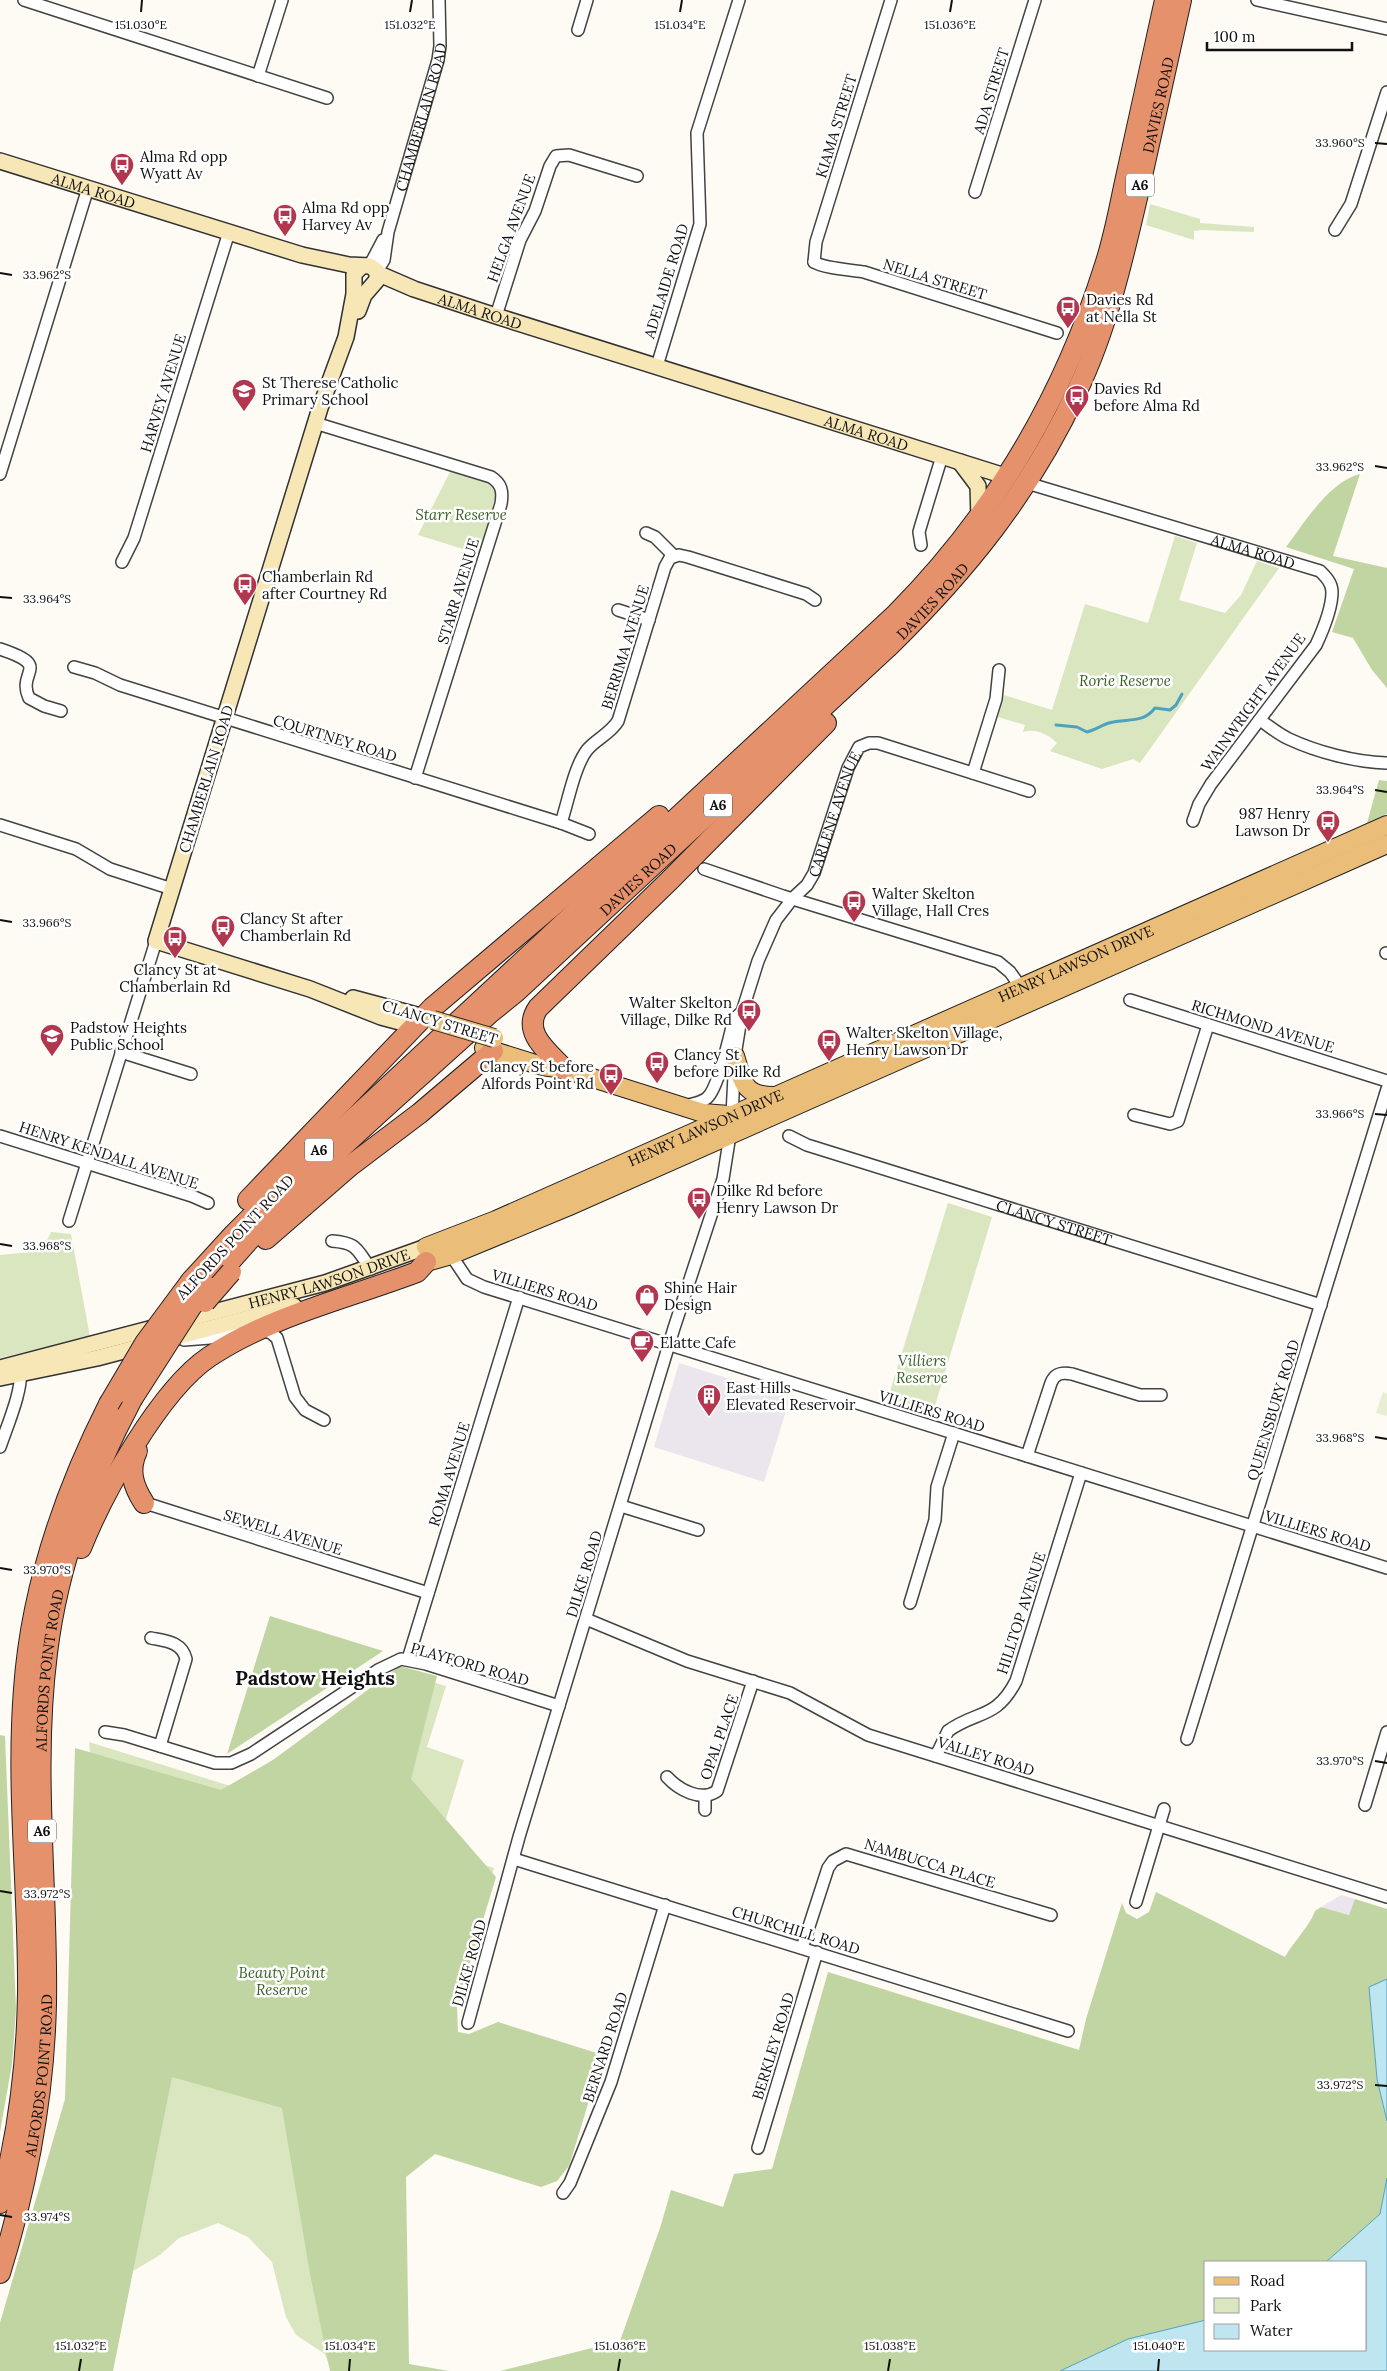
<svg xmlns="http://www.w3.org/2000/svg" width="1387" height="2371" viewBox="0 0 1387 2371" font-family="Lora,serif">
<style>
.industrial{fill:#ebe6ed}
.green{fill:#d9e6c0}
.forest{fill:#c0d5a1}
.pitch{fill:#e8eed1}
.water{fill:#bee5f0;stroke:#4ca3bf}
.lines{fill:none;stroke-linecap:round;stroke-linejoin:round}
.stream{stroke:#4ca3bf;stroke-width:3}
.street-casing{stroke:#434343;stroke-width:14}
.secondary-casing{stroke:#323232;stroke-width:18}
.primary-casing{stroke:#212121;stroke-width:20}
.highway-casing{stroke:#212121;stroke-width:22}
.street{stroke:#fff;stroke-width:11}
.secondary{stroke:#f7e6b6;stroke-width:15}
.primary{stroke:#eabd78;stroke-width:18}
.highway{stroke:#e5916b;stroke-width:20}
.primary-bridge-casing{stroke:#212121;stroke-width:20;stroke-linecap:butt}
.highway-bridge-casing{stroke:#212121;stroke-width:22;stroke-linecap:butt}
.primary-bridge{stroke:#eabd78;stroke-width:18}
.highway-bridge{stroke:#e5916b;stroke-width:20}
.ticks{fill:none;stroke:#101010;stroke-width:2}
.labels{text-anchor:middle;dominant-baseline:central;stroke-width:5;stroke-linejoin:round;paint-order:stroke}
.shield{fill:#fff;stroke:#585858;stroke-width:1}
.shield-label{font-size:14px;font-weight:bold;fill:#101010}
.street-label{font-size:15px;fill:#101010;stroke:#fff}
.poi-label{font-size:15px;fill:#101010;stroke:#fff;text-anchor:start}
.park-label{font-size:15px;font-style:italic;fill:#3b6226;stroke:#fff}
.district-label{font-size:20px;font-weight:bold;fill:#101010;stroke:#fff}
.ticks-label{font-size:12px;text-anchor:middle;fill:#101010;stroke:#fff;stroke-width:5;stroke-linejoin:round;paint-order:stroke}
</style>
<rect width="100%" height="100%" fill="#fefaf4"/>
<path class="industrial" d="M679 1363 790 1398 764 1482 654 1447Z
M1341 1895 1355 1899 1350 1915 1321 1907Z"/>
<path class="green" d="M1150 204 1200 219V223L1254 227V232L1202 230 1194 231V240L1146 225Z
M451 470 490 483 497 492 479 554 418 535Z
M1175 536 1197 543 1179 600 1225 613 1241 595 1257 561 1279 568 1140 763 1133 759 1102 769 1050 751 1057 743C1048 734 1035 728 1023 732L1025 725 998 717 1004 695 1052 710 1085 604 1148 623Z
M948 1203 992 1217 933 1412 888 1398Z
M51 1232 71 1234 90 1337 0 1358V1255L42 1251Z
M403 1674 446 1686 427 1747 464 1760 445 1822 269 1768 268 1763Z
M89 1742 494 1868 340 2371H331L325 2354 296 2335 286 2317 272 2262 248 2237 218 2223 179 2238 160 2255 133 2271 50 2371 126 2133Z"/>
<path class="forest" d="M1360 474 1333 556 1387 568V688L1372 670 1353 638 1332 632 1354 569 1286 547C1304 523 1330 481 1360 474Z
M1379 780 1387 781V814L1367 823Z
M270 1616 383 1651 227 1754Z
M400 1666 437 1676 411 1779 496 1877 457 2006 458 2032 469 2034 498 2022 603 2055 569 2166 557 2181 541 2187 435 2154 406 2177 409 2364 449 2371H330L310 2274 282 2108 172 2077 113 2371H0V2323L65 2099 75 1748 221 1790 273 1760Z
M0 1735 5 1736 16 2009 12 2064 0 2132Z
M1156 1892 1285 1957C1294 1941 1309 1927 1315 1911L1321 1907 1349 1915 1355 1899 1387 1909V1979L1369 1987 1377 2079 1387 2121V2178L1380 2214 1326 2262H1206V2320L1128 2339 1060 2371H500L620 2341 661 2225 671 2190 723 2207 734 2174 772 2169 828 1972 1079 2050 1086 2019 1122 1903 1126 1913 1137 1919 1149 1912Z"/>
<path class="pitch" d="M1383 1392 1387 1394V1416L1376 1413Z"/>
<path class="water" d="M1387 1979V2121L1377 2079 1369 1987Z
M1387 2178V2371H1060L1128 2339 1206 2320V2350H1366V2262H1326L1380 2214Z"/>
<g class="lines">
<path class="stream" d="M1056 725 1077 727 1087 732C1095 730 1102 725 1109 723 1127 718 1143 724 1155 708L1170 710 1176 705 1182 694"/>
<defs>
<g id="street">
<path d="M24 0 327 98"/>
<path d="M1257 0 1387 29"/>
<path d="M578 30 587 0"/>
<path d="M258 76 282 0"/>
<path d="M975 192 1035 0"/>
<path d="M1335 230 1351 204 1387 92"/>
<path d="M814 262 816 242 891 0"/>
<path d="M814 262C823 268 851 270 864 272L1057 333"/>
<path d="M366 266 372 261 383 240"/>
<path id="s1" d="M377 271 384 260 388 232 438 60 440 46 439 0"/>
<path d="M496 316 520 240 535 211 550 166 556 156 569 155 637 176"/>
<path d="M657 366 700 224 697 133 739 0"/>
<path d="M315 423 491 477C502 484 503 492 501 504L415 778"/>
<path d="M0 474 88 188"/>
<path id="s2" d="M1027 483 1320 571C1326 577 1332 583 1332 592 1332 609 1323 630 1316 645L1211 784 1199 804 1193 821"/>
<path d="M646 533 655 537 674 556"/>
<path d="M921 545 919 532 921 525 942 456"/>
<path d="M122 562 134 538 229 232"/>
<path d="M618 610 649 620"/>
<path d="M0 649C54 667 16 670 29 698L44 706 61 711"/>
<path d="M74 667 95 673 120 685 561 823 589 834"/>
<path d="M1260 720C1269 726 1278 734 1289 739 1317 752 1355 762 1386 763"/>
<path d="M973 773 996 699 999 670"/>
<path d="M561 823C568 802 574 767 587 750 596 739 610 734 618 721L665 567 670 558 679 555 688 557 806 594 815 600"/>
<path d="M0 825 76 849 110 869 172 889"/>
<path d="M704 869 783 896 998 962 1010 972 1025 993"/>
<path d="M1386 953H1387"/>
<path d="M1130 1000 1387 1081"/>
<path d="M121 1052 191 1074"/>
<path d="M685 1106C692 1104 701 1103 707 1098 718 1089 730 1035 734 1019L742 1012"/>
<path id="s3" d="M732 1115 735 1056 742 1012 758 961 776 920 793 898 807 885 814 873 848 768 859 747 869 743H878L1029 791"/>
<path d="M1134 1115 1170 1124 1178 1121 1208 1025"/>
<path d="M0 1136 192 1196 208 1203"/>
<path id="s4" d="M789 1136 807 1145 1321 1305"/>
<path d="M69 1221 156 941"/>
<path d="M332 1241C358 1243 356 1249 371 1269"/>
<path d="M451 1255 467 1279 484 1287 1387 1568"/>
<path d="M261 1330 271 1333 277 1338 295 1397 305 1410 324 1420"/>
<path d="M184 1340 210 1338 242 1331"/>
<path d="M0 1447C7 1426 24 1388 20 1367"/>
<path d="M1027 1456 1051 1383C1055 1373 1062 1372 1072 1374L1140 1395H1161"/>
<path d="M139 1501 428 1593"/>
<path d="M621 1506 698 1530"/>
<path d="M910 1603 935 1520 937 1487 954 1433"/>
<path d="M586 1619 687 1661 790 1693 868 1735 1387 1897"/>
<path d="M151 1638C166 1641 182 1642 186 1659L160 1746"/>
<path d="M408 1659 519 1297"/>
<path d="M105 1732 124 1735 215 1763H231L251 1754 378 1670 401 1659 426 1664 559 1706"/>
<path d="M1187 1739 1387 1089"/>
<path d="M936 1756 948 1731C977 1710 996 1720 1016 1681L1081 1473"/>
<path d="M667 1777C679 1790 701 1802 717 1791L753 1681"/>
<path d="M1365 1805 1387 1732"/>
<path d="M705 1810V1796"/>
<path d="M514 1859 1068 2031"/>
<path d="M1136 1902 1164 1809"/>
<path d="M802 1948 828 1868 833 1861 846 1854 1051 1915"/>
<path d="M468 2023 519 1837 674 1328 723 1179 730 1135"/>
<path d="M758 2148 817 1952"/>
<path d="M563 2193 570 2183 611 2082 665 1905"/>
</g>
<g id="secondary">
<path id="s5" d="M0 161 302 255 349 265 370 266 377 271V280L364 295 358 311"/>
<path d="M362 266 354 274V294L346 337 320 408 156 941 310 989 381 1017 415 1026"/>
<path id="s6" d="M377 273 414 289 496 316 1008 477"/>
<path d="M960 462 978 486 979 518"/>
<path d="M353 998 424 1017"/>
<path id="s7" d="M0 1368 325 1283 426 1247"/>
<path d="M0 1378 97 1358 294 1306"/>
</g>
<g id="primary">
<path d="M484 1048 542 1066 564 1069 703 1113 729 1115"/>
<path d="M735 1056C743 1082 743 1096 774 1096"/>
<path id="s8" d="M426 1247 496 1220 1387 825"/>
<path d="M426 1262 451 1255 567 1207 1387 844"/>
</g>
<g id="highway">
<path d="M564 1069C549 1052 521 1033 538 1008L669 881 826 723"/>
<path d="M248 1200 432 1008 659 816"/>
<path d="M266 1239 350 1166 420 1113 493 1051"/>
<path d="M191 1281 234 1234 294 1174 896 614C995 514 1063 399 1105 265 1115 235 1120 204 1127 173 1140 115 1152 58 1165 0"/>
<path id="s9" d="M211 1284C293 1184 395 1100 490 1013L516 992 887 648C966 571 1030 492 1077 391 1108 326 1124 254 1140 185 1154 123 1167 62 1181 0"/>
<path d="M137 1451C128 1470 133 1486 144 1503"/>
<path d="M81 1548C103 1493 160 1390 209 1357 270 1316 349 1298 417 1272L426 1262"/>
<path d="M0 2203C18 2135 27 2063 28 1993 29 1892 16 1790 24 1689 31 1589 64 1493 109 1404"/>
<path id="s10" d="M0 2273C27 2186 44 2095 46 2004 48 1887 32 1770 47 1653 58 1563 90 1478 132 1399"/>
</g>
</defs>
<use href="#street" class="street-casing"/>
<use href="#secondary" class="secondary-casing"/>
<use href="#primary" class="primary-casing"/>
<use href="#highway" class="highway-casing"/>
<use href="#street" class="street"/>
<use href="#secondary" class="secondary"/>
<use href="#primary" class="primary"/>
<use href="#highway" class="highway"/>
<defs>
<path id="primary-bridge" d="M433 1020 494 1038"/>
<path id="highway-bridge" d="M205 1302 231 1272
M132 1399 191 1307 208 1287
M109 1404 145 1343 191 1281"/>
</defs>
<use href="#primary-bridge" class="primary-bridge-casing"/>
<use href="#highway-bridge" class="highway-bridge-casing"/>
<use href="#primary-bridge" class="primary-bridge"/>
<use href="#highway-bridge" class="highway-bridge"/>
</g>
<path class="ticks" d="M141 12 142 0M410 12 412 0M680 12 682 0M950 12 952 0M1375 143 1387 144M0 273 12 275M1375 466 1387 468M0 597 12 598M1375 790 1387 792M0 920 12 922M1375 1114 1387 1115M0 1244 12 1246M1375 1437 1387 1439M0 1568 12 1570M1375 1761 1387 1763M0 1891 12 1893M1375 2085 1387 2086M0 2215 12 2217M79 2371 81 2359M349 2371 350 2359M618 2371 620 2359M888 2371 890 2359M1158 2371 1159 2359"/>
<defs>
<symbol id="bus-pin" viewBox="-11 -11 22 30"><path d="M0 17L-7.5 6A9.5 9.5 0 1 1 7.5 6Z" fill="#b2364e" stroke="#fff"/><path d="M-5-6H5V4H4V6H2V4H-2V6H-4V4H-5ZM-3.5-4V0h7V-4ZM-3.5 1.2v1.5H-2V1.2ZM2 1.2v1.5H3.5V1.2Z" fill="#fff"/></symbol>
<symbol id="school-pin" viewBox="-11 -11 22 30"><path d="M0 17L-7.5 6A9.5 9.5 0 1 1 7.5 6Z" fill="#b2364e" stroke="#fff"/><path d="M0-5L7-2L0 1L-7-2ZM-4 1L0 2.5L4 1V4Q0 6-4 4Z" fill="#fff"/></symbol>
<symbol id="shop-pin" viewBox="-11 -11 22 30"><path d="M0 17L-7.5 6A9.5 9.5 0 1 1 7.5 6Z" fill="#b2364e" stroke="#fff"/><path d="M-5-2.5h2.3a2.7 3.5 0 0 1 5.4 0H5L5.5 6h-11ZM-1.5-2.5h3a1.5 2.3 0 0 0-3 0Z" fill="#fff"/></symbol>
<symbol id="cafe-pin" viewBox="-11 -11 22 30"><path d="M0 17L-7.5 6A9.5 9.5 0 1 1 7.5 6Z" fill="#b2364e" stroke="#fff"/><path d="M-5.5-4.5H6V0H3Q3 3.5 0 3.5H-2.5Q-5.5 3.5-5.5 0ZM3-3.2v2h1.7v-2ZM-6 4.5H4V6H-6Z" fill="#fff"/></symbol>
<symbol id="building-pin" viewBox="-11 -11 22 30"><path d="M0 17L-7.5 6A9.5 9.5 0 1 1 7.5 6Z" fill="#b2364e" stroke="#fff"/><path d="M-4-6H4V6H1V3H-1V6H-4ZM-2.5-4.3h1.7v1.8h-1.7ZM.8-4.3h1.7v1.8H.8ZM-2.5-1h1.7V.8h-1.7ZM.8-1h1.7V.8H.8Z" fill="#fff"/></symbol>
</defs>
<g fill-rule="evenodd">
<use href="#bus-pin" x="108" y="151" width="28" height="38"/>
<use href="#bus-pin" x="271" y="202" width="28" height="38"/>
<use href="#bus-pin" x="1054" y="294" width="28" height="38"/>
<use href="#school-pin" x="230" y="377" width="28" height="38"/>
<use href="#bus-pin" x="1063" y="383" width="28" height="38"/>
<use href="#bus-pin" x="231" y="571" width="28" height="38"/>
<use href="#bus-pin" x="1314" y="808" width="28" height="38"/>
<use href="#bus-pin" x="840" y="888" width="28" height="38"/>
<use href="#bus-pin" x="209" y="913" width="28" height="38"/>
<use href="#bus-pin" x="161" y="924" width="28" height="38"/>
<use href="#bus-pin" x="735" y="997" width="28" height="38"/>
<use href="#school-pin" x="38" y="1022" width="28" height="38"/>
<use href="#bus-pin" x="815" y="1027" width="28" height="38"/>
<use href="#bus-pin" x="643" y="1049" width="28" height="38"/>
<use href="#bus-pin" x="597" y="1061" width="28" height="38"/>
<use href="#bus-pin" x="685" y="1185" width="28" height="38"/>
<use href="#shop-pin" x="633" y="1282" width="28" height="38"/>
<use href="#cafe-pin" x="628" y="1328" width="28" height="38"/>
<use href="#building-pin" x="695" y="1382" width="28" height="38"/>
</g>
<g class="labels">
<g class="shield">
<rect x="1126" y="173.5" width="28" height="23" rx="4"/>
<rect x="704" y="793.5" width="28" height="23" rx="4"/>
<rect x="305" y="1138.5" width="28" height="23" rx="4"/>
<rect x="28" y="1819.5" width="28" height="23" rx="4"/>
</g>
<g class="shield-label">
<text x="1140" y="185">A6</text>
<text x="718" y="805">A6</text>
<text x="319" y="1150">A6</text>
<text x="42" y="1831">A6</text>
</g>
<g class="street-label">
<text transform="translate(991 91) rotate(-73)">ADA STREET</text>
<text stroke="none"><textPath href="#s9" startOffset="1548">DAVIES ROAD</textPath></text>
<text stroke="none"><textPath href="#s1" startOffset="161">CHAMBERLAIN ROAD</textPath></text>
<text transform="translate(836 126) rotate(-73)">KIAMA STREET</text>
<text stroke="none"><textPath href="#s5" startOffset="98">ALMA ROAD</textPath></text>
<text transform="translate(511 228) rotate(-70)">HELGA AVENUE</text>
<text transform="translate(935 279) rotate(17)">NELLA STREET</text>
<text transform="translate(666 281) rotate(-73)">ADELAIDE ROAD</text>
<text stroke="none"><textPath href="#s6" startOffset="110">ALMA ROAD</textPath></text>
<text transform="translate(163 393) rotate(-73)">HARVEY AVENUE</text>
<text stroke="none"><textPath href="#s6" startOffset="515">ALMA ROAD</textPath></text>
<text stroke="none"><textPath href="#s2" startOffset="236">ALMA ROAD</textPath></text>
<text transform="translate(458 591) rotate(-73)">STARR AVENUE</text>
<text stroke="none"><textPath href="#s9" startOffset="994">DAVIES ROAD</textPath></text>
<text transform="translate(625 647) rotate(-73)">BERRIMA AVENUE</text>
<text transform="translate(1253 702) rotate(-54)">WAINWRIGHT AVENUE</text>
<text transform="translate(335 738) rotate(17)">COURTNEY ROAD</text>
<text transform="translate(206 779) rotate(-73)">CHAMBERLAIN ROAD</text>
<text stroke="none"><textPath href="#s3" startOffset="325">CARLENE AVENUE</textPath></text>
<text stroke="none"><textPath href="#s9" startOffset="589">DAVIES ROAD</textPath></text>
<text stroke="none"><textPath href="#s8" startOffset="709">HENRY LAWSON DRIVE</textPath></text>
<text transform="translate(440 1022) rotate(17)">CLANCY STREET</text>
<text transform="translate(1263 1026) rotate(17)">RICHMOND AVENUE</text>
<text stroke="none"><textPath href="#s8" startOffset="304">HENRY LAWSON DRIVE</textPath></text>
<text transform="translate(109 1155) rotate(18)">HENRY KENDALL AVENUE</text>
<text stroke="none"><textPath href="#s4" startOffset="279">CLANCY STREET</textPath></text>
<text transform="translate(235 1237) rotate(-47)">ALFORDS POINT ROAD</text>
<text stroke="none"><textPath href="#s7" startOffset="341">HENRY LAWSON DRIVE</textPath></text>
<text transform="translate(545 1290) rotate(17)">VILLIERS ROAD</text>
<text transform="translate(1273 1410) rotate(-73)">QUEENSBURY ROAD</text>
<text transform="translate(932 1411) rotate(17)">VILLIERS ROAD</text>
<text transform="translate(449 1474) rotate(-73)">ROMA AVENUE</text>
<text transform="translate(1318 1531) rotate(17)">VILLIERS ROAD</text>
<text transform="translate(283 1532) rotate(17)">SEWELL AVENUE</text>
<text transform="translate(584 1574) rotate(-73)">DILKE ROAD</text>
<text transform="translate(1021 1613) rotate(-72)">HILLTOP AVENUE</text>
<text transform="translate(470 1664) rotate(16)">PLAYFORD ROAD</text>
<text stroke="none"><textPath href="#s10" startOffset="608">ALFORDS POINT ROAD</textPath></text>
<text transform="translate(719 1737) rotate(-71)">OPAL PLACE</text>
<text transform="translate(986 1756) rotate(17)">VALLEY ROAD</text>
<text transform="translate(930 1863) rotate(17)">NAMBUCCA PLACE</text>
<text transform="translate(796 1930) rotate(17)">CHURCHILL ROAD</text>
<text transform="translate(469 1963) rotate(-74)">DILKE ROAD</text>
<text transform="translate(773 2046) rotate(-73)">BERKLEY ROAD</text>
<text transform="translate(605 2047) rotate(-72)">BERNARD ROAD</text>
<text stroke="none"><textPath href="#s10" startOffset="202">ALFORDS POINT ROAD</textPath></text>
</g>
<g class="poi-label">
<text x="140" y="156">Alma Rd opp<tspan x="140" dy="17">Wyatt Av</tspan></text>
<text x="302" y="207">Alma Rd opp<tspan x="302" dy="17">Harvey Av</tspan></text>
<text x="1086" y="299">Davies Rd<tspan x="1086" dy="17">at Nella St</tspan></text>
<text x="262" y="382">St Therese Catholic<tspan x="262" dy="17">Primary School</tspan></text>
<text x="1094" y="388">Davies Rd<tspan x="1094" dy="17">before Alma Rd</tspan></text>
<text x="262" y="576">Chamberlain Rd<tspan x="262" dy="17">after Courtney Rd</tspan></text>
<text x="1310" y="813" text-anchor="end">987 Henry<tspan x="1310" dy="17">Lawson Dr</tspan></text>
<text x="872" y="893">Walter Skelton<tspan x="872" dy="17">Village, Hall Cres</tspan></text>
<text x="240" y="918">Clancy St after<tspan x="240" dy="17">Chamberlain Rd</tspan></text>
<text x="175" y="969" text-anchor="middle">Clancy St at<tspan x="175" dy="17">Chamberlain Rd</tspan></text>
<text x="732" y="1002" text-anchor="end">Walter Skelton<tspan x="732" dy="17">Village, Dilke Rd</tspan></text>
<text x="70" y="1027">Padstow Heights<tspan x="70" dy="17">Public School</tspan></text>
<text x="846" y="1032">Walter Skelton Village,<tspan x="846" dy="17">Henry Lawson Dr</tspan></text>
<text x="674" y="1054">Clancy St<tspan x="674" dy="17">before Dilke Rd</tspan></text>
<text x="594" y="1066" text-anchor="end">Clancy St before<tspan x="594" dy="17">Alfords Point Rd</tspan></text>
<text x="716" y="1190">Dilke Rd before<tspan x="716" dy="17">Henry Lawson Dr</tspan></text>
<text x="664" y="1287">Shine Hair<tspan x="664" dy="17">Design</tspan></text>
<text x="660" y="1342">Elatte Cafe</text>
<text x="726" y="1387">East Hills<tspan x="726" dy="17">Elevated Reservoir</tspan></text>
</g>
<g class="park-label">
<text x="461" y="514">Starr Reserve</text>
<text x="1125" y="680">Rorie Reserve</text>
<text x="922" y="1360">Villiers<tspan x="922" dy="17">Reserve</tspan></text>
<text x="282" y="1972">Beauty Point<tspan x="282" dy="17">Reserve</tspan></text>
</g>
<g class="district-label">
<text x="315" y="1677">Padstow Heights</text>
</g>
</g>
<g class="ticks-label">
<text x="141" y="29">151.030°E</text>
<text x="410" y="29">151.032°E</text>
<text x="680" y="29">151.034°E</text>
<text x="950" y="29">151.036°E</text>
<text x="1340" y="147">33.960°S</text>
<text x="47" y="279">33.962°S</text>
<text x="1340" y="471">33.962°S</text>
<text x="47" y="603">33.964°S</text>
<text x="1340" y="794">33.964°S</text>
<text x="47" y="927">33.966°S</text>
<text x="1340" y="1118">33.966°S</text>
<text x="47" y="1250">33.968°S</text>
<text x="1340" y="1442">33.968°S</text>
<text x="47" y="1574">33.970°S</text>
<text x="1340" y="1765">33.970°S</text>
<text x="47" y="1898">33.972°S</text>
<text x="1340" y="2089">33.972°S</text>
<text x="47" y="2221">33.974°S</text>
<text x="81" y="2350">151.032°E</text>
<text x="350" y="2350">151.034°E</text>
<text x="620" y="2350">151.036°E</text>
<text x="890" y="2350">151.038°E</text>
<text x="1159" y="2350">151.040°E</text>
</g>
<rect x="1204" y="2261" width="162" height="90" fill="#ffffff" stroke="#9f9f9f"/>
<rect x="1214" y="2277" width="25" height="8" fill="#eabd78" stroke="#9f9f9f"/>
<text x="1250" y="2286" font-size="15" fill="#101010">Road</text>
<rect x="1214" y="2298" width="25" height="15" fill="#d9e6c0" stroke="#9f9f9f"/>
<text x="1250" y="2311" font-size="15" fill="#101010">Park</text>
<rect x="1214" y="2324" width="25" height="15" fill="#bee5f0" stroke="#9f9f9f"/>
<text x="1250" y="2336" font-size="15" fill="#101010">Water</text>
<path d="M1207 42v8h145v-8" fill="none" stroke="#101010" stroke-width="2.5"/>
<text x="1214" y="42" font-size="15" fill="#101010" stroke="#ffffff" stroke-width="4" paint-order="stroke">100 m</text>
</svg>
